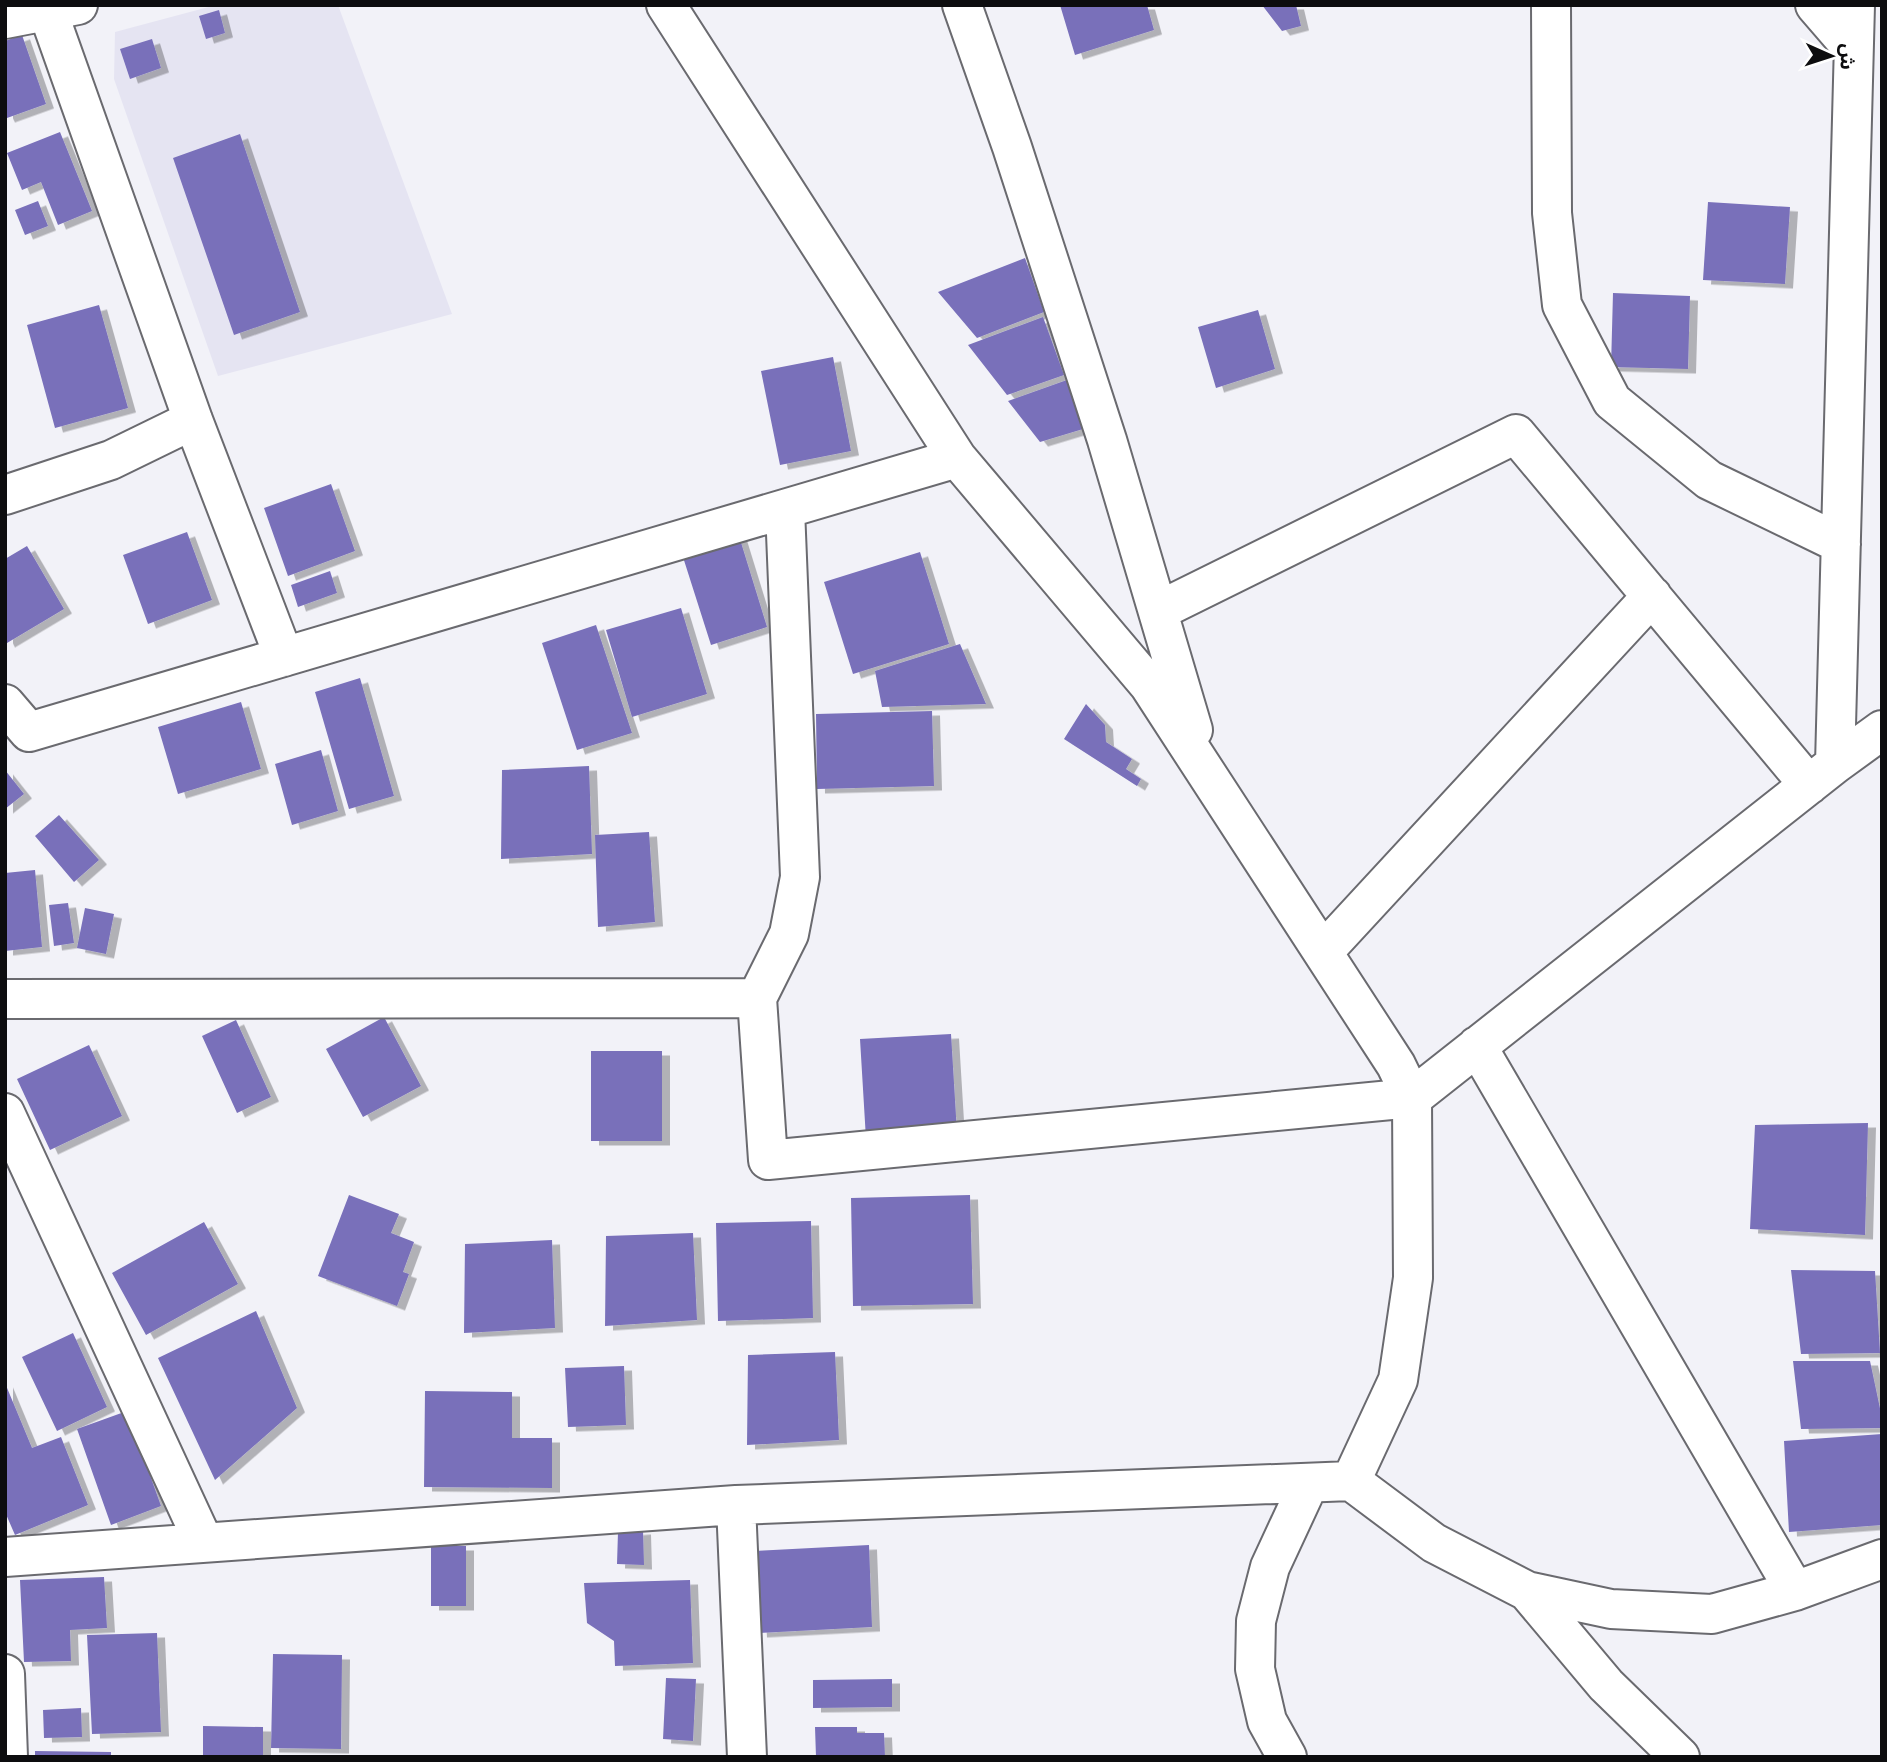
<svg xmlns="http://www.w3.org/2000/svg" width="1887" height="1762" viewBox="0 0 1887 1762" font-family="Poppins,'Noto Sans Arabic',sans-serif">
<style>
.built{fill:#e5e4f2}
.building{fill:#7970ba;filter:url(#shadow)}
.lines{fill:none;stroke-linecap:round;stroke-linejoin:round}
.minor-casing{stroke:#6a6a6f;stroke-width:42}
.minor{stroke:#fff;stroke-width:38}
</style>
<defs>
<filter id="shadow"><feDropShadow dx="8" dy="4.5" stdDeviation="0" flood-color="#0004"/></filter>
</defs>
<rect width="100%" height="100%" fill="#f2f2f8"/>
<path class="built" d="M216 5H338L452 314 218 376 114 79 115 32Z"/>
<path class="building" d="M1060 5H1147L1154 30 1075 55Z
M1262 5H1296L1301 26 1282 31Z
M219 10 225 33 206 39 199 16Z
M22 35 46 104 7 118 5 114V41Z
M152 39 161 68 130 79 120 49Z
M60 132 92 211 58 225 41 182 22 190 7 153Z
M240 134 300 312 234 335 173 158Z
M38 201 48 226 25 235 15 210Z
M1708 202 1790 207 1785 284 1703 280Z
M1025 258 1044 312 977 338 938 292Z
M1613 293 1690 296 1688 369 1611 367Z
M99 305 128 408 55 428 27 325Z
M1258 310 1275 369 1216 388 1198 327Z
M1043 317 1064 375 1007 395 968 345Z
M833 357 851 451 780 465 761 371Z
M1067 380 1083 429 1040 442 1008 401Z
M331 484 355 551 288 576 264 508Z
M187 532 212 600 148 624 123 555Z
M739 536 767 627 711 645 682 554Z
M27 546 64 609 7 643 5 639V559Z
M920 552 949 644 853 674 824 582Z
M330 571 337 593 298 607 291 585Z
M681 608 707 694 632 717 606 630Z
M596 625 632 733 577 750 542 643Z
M960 644 986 704 882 707 875 671Z
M360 678 394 796 349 809 315 692Z
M241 702 261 769 178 794 158 727Z
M1086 704 1105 725 1106 742 1132 759 1126 769 1141 779 1137 786 1064 739Z
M932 711 934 786 817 789 816 714Z
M321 750 338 811 292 825 275 764Z
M589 766 592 854 501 859 502 770Z
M5 770 24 794 5 809Z
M59 815 99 860 74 882 35 836Z
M649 832 655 922 598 927 595 835Z
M35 870 42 947 5 951V873Z
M68 903 74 943 54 946 49 905Z
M85 908 114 914 106 954 77 948Z
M384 1017 421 1086 363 1117 326 1049Z
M236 1020 271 1097 237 1113 202 1036Z
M951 1034 957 1133 866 1139 860 1039Z
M89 1045 122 1116 50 1150 17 1079Z
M591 1051H662V1141H591Z
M1868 1123 1865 1235 1750 1229 1755 1125Z
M349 1195 399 1214 391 1233 414 1242 403 1272 409 1274 397 1306 318 1276Z
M970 1195 973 1304 853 1306 851 1198Z
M811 1221 813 1318 718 1321 716 1223Z
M204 1222 238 1284 146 1335 112 1273Z
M693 1233 697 1320 605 1326 606 1236Z
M552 1240 555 1328 464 1333 465 1244Z
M1791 1270 1875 1271 1880 1353 1801 1354Z
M256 1311 297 1408 215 1480 158 1358Z
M73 1333 107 1407 57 1431 22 1357Z
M835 1352 839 1440 747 1445 748 1355Z
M1793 1361H1870L1882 1418V1428L1801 1429Z
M624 1366 626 1425 568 1427 565 1368Z
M5 1383 32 1448 61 1437 88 1505 15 1535 5 1512Z
M425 1391 512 1392V1438H552V1488L424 1487Z
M127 1411 161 1506 111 1525 77 1429Z
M1882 1434V1525L1789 1532 1784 1441Z
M643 1530 644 1565 617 1564 618 1532Z
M869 1545 872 1627 759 1633 754 1551Z
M431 1546H466V1606H431Z
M104 1577 107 1628 70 1630 71 1661 24 1662 20 1580Z
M690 1580 693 1663 615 1666 614 1641 587 1623 584 1583Z
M157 1633 161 1732 92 1734 87 1635Z
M273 1654 342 1655 341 1749 271 1748Z
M666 1678 696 1679 693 1741 663 1739Z
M892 1679V1707L813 1708V1680Z
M81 1708 82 1737 44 1738 43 1710Z
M203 1726 263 1727V1757H203Z
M815 1727H857V1733H884L885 1757H816Z
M35 1751 111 1752V1757H35Z"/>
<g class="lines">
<defs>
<path id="minor" d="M666 5 957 458 1149 685 1396 1065 1412 1098 1413 1278 1398 1380 1351 1481
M962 5 1012 147 1107 440 1193 730
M1551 5 1552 213 1562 305 1612 401 1709 480 1841 544
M1815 5 1853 49
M48 12 193 420 284 657
M5 19 78 5
M5 495 111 460 193 420
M785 509 800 877 789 934 757 998 768 1160 1412 1098 1835 764 1882 730
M1158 611 1516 434 1809 785
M5 704 29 732 957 458
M1835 764 1855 5
M1323 952 1652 596
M5 999 757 998
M1477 1046 1795 1591
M5 1113 204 1543
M736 1505 747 1757
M5 1557 736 1505 1351 1481 1434 1543 1527 1591 1611 1609 1712 1614 1795 1591 1882 1559
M1527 1591 1606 1685 1680 1757
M5 1674 8 1757
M1287 1757 1267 1721 1255 1669 1256 1621 1270 1567 1309 1483"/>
</defs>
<use href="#minor" class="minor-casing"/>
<use href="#minor" class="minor"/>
</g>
<rect width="1887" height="1762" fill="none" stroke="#0d0d0f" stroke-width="14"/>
<g transform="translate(1831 56) rotate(93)" stroke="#ffffff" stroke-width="5" paint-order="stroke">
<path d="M0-5L12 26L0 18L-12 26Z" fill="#0d0d0f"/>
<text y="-10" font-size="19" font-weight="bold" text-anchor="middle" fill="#0d0d0f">ش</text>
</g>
</svg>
